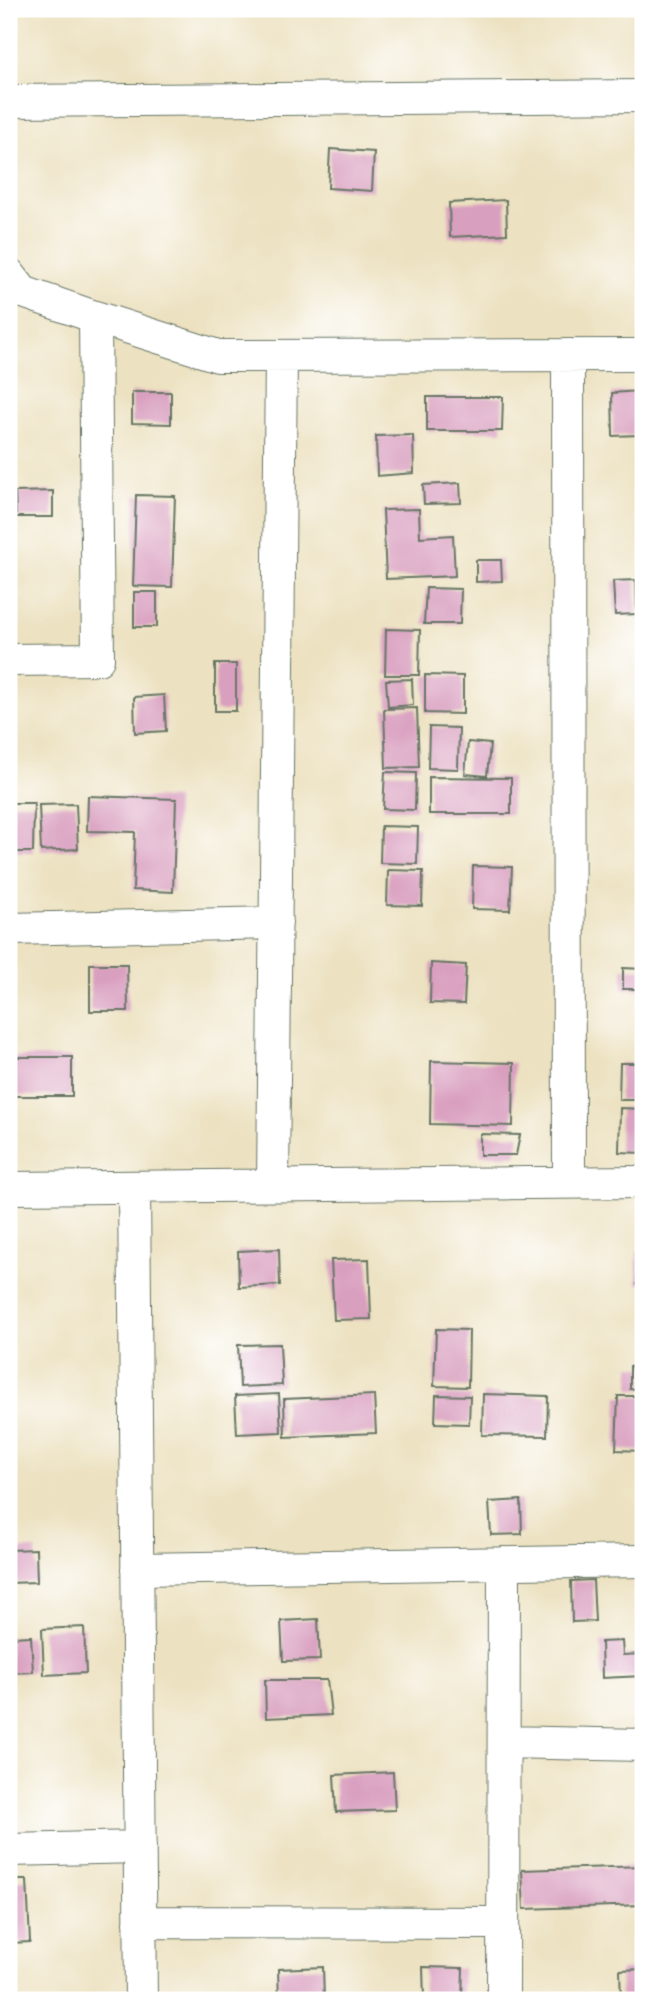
<svg xmlns="http://www.w3.org/2000/svg" width="652" height="2009" viewBox="0 0 652 2009" font-family="'Shantell Sans',sans-serif">
<style>
.building{fill:#d99fbf}
.lines{fill:none;stroke-linecap:round;stroke-linejoin:round}
.minor-casing{stroke:#677665;stroke-width:34}
.minor{stroke:#fff;stroke-width:32}
</style>
<rect width="100%" height="100%" fill="#fff"/>
<filter id="ink" filterUnits="userSpaceOnUse"><feTurbulence type="fractalNoise" baseFrequency=".0143" numOctaves="2"/><feDisplacementMap in="SourceGraphic" scale="14" xChannelSelector="R" yChannelSelector="G"/><feConvolveMatrix kernelMatrix="1 2 1 2 8 2 1 2 1" color-interpolation-filters="sRGB"/></filter>
<filter id="wash" filterUnits="userSpaceOnUse"><feTurbulence type="fractalNoise" baseFrequency=".00686" numOctaves="4" result="noise"/><feDisplacementMap in="SourceGraphic" scale="28" xChannelSelector="R" yChannelSelector="G"/><feGaussianBlur stdDeviation="1.57" result="paint"/><feColorMatrix in="noise" values="0 0 0 0 0 0 0 0 0 0 0 0 0 0 0 0 0 1.4 0 .05"/><feComposite in="paint" operator="in"/></filter>
<g filter="url(#wash)">
<rect width="100%" height="100%" fill="#ece1c0"/>
<g id="blocks">
<path class="building" d="M330 149 374 152 372 191 328 188Z
M506 200 507 234 450 237 449 203Z
M638 391 639 435 613 436 612 393Z
M132 392H171V424L132 423Z
M427 397H503L502 431H427Z
M413 435 414 473 377 476 376 436Z
M460 483 461 503 424 504 423 485Z
M53 491V517H16L15 492Z
M136 495 175 496 172 587 133 586Z
M419 509 420 537 453 535 455 576 386 579 383 510Z
M476 560H501L502 581 476 582Z
M636 580 637 614 615 615 613 581Z
M426 588 461 589 460 624H424Z
M134 592H157V627H134Z
M386 629 420 630 419 675H385Z
M215 664H236V711H215Z
M425 675 463 676V714L425 713Z
M412 679 413 705 388 707 386 680Z
M164 695 166 731 135 733 134 697Z
M417 708 419 767 386 768 384 709Z
M429 727 459 728 458 769 428 768Z
M468 742 490 744 487 776 465 774Z
M385 772 416 773 415 810 383 809Z
M429 777 511 778V814H429Z
M88 796 176 799 173 892 133 890 135 832 87 831Z
M9 803H34L33 852H9Z
M76 804 78 849 41 851 39 805Z
M381 826 418 827 417 864 380 863Z
M473 866 512 867 510 910 472 909Z
M388 870 423 871 422 906 387 905Z
M431 963 466 965 464 1004 430 1003Z
M90 964H127L128 1011H90Z
M623 968 643 969V989H623Z
M9 1057H72V1096H9Z
M431 1061 514 1063 513 1126 430 1124Z
M620 1063H643V1100H619Z
M620 1108 643 1109V1153L619 1152Z
M480 1134 520 1135 516 1155H480Z
M279 1249 280 1285 239 1287 238 1251Z
M637 1252H643V1284H637Z
M369 1259 371 1319 334 1320 331 1260Z
M436 1329 469 1330 468 1387 434 1386Z
M280 1344 282 1385 240 1387 238 1345Z
M630 1366 643 1367V1389H630Z
M279 1394 281 1432 237 1434 235 1396Z
M483 1394 548 1396 547 1436 482 1435Z
M374 1395 376 1433 285 1437 284 1399Z
M436 1395 470 1396 469 1424 435 1423Z
M618 1396H643V1451L616 1450Z
M521 1500 522 1534 491 1535 489 1502Z
M36 1549 37 1582 9 1583V1550Z
M593 1580 595 1621 572 1622 571 1581Z
M318 1619 320 1660 283 1661 281 1621Z
M84 1627 86 1673 44 1675 42 1629Z
M31 1636 33 1672 9 1673V1637Z
M622 1641 623 1655 642 1654 643 1676 602 1678 601 1642Z
M265 1680H327L331 1715 266 1718Z
M393 1772 395 1810 336 1812 334 1775Z
M643 1866V1905L524 1909 522 1870Z
M9 1880H27L30 1942 9 1943Z
M323 1967 324 2000H279L278 1969Z
M423 1967 463 1968 462 2000H424Z
M643 1969V2000H621L620 1970Z"/>
</g>
</g>
<g filter="url(#ink)">
<use href="#blocks" fill-opacity="0" stroke="#677665" stroke-width="2"/>
<g class="lines">
<defs>
<path id="minor" d="M9 101 643 96
M9 274 23 292 95 317 218 356 643 355
M568 355 569 1182
M9 660 98 659 95 317
M9 929 276 923
M273 1185 281 356
M134 1187 141 2000
M9 1188 643 1182
M137 1569 643 1561
M504 1742 643 1745
M9 1850 140 1847
M140 1922 503 1923
M503 2000 504 1563"/>
</defs>
<use href="#minor" class="minor-casing"/>
<use href="#minor" class="minor"/>
</g>
</g>
<rect width="652" height="2009" fill="none" stroke="#fff" stroke-width="35"/>
</svg>
